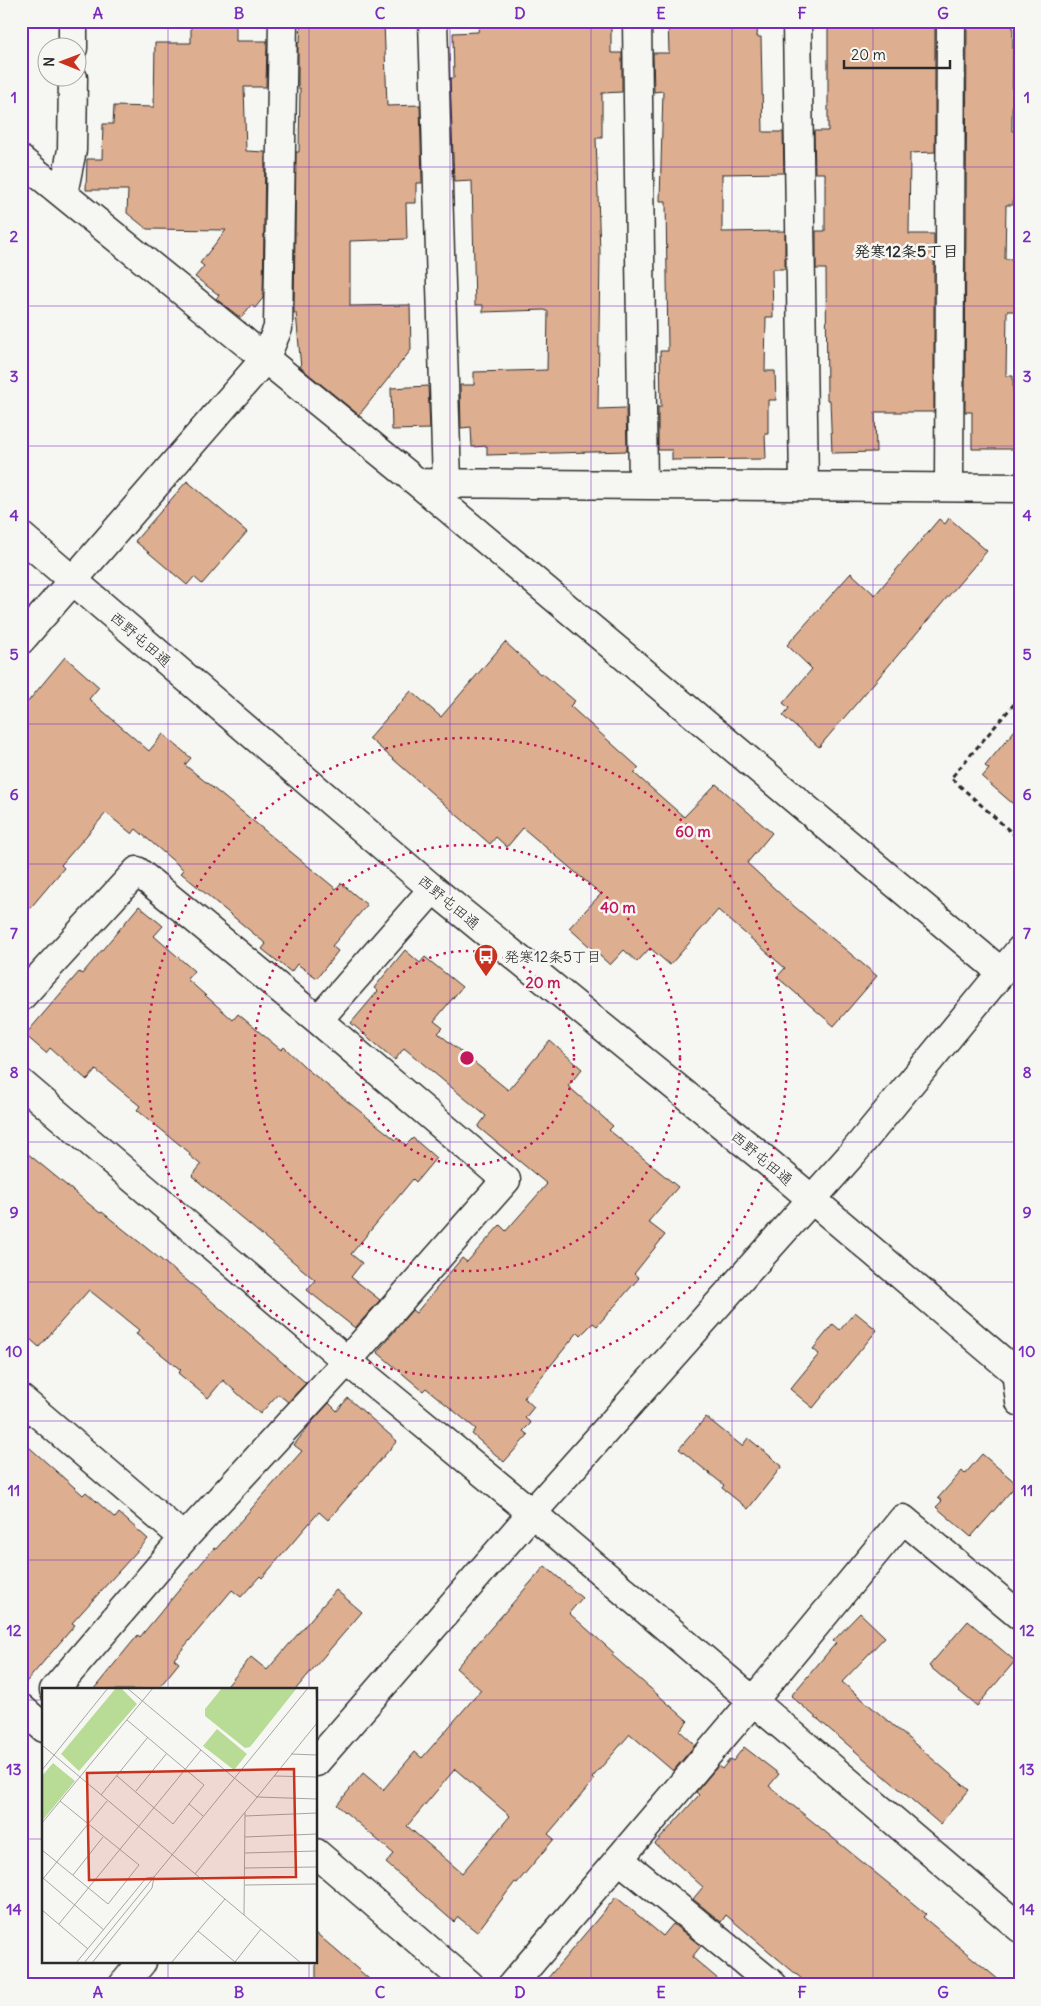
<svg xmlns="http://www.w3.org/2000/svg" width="1041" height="2006" viewBox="0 0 1041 2006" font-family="Delius,'Klee One',sans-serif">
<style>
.building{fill:#deae90;stroke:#2b2b2b;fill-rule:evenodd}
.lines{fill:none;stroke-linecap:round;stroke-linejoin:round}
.minor-casing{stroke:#2b2b2b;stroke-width:31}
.tertiary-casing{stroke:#2b2b2b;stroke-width:31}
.path{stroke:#2b2b2b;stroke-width:3;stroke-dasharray:5 4;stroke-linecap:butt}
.minor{stroke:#f6f6f2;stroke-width:28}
.tertiary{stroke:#f6f6f2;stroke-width:28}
.grid{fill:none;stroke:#7b2cbf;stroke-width:1;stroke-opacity:0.55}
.ring{fill:none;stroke:#c2185b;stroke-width:2.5;stroke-dasharray:2.5 5}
.labels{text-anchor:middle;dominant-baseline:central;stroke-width:5;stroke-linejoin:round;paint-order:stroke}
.street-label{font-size:15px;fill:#2b2b2b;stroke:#f6f6f2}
.poi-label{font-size:15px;fill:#2b2b2b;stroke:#f6f6f2;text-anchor:start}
.neighbourhood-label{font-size:16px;font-weight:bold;fill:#2b2b2b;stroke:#f6f6f2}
.inset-road{fill:none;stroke:#a5a5a2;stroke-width:1}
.view{fill:#c8321e;fill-opacity:0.15;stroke:#c8321e;stroke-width:2.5}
.inset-edge{fill:none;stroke:#2b2b2b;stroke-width:2.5}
.centre{fill:#c2185b;stroke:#f6f6f2;stroke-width:2.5}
.ring-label{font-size:15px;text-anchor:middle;font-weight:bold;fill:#c2185b;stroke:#f6f6f2;stroke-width:5;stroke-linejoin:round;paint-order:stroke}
.neatline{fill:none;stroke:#7b2cbf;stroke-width:2}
.grid-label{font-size:16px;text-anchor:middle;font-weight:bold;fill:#7b2cbf}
</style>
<rect width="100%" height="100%" fill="#f6f6f2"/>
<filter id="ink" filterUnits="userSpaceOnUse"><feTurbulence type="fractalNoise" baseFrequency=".02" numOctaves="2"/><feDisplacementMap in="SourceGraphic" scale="10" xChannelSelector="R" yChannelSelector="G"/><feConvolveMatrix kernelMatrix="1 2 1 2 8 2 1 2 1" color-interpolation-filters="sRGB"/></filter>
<g filter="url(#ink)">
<path class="building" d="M191 21H236V41H267L266 87H244L246 151 265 152 263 298 255 308 251 305 241 318 216 299 219 295 195 277 204 266 200 263 226 230 147 229 127 213 128 190H86L87 159H102L103 124H113L114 106 154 107 155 43H191Z
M301 21H384L387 106 420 105 422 183H416V203H406L407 239 350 241V306L410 305 411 350 359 415 301 368 296 313H294L296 152H299L300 88H298V42H300Z
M543 21H611V53H622V92L602 93V138H596L600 252 598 409 626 408 627 451 487 455V446L472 447 471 427 461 428 460 385H474V372L547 370 548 312 545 310 483 312V305H475L472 181 454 182 450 78H454L453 33 478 32 479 26 543 24Z
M668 21H758L757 37H761L763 132H783L784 173 722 174V232L785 231V269H772L773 317H766L765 371H775L776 400H768V434H765L766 459 672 460V450H658V407H661L660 351H668L666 201H660L663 91 654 92 653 53H669Z
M828 21H935V152L910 153 909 234H934V412H875L876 452 832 453 830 400H827L826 269H816V231H825V173H815L814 131H828Z
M967 21H1013L1012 131H1020V187H1014L1013 205H1006L1005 259H1020V311H1007L1006 376H1013L1014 449H972V412H965Z
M428 386 430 429 392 430 391 388Z
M187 481 247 532 202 584 194 577 187 585 135 541Z
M949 518 987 551 819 747 783 716 789 708 783 703 812 669 787 645 851 573 875 595 939 519 945 524Z
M505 642 540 674 542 673 575 701 570 706 639 768 634 773 684 817 716 784 772 833 747 863 789 902 877 976 834 1026 777 977 785 968 718 910 670 965 650 948 637 962 624 950 610 965 569 928 601 894 523 828 507 847 496 837 490 844 369 738 411 691 441 717Z
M65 657 99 687 89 699 149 751 163 734 191 758 185 765 336 889 341 883 367 905 332 946 338 951 317 978 297 964 291 972 262 949 266 944 181 873 184 870 136 829 132 834 106 813 61 865 64 868 21 919V710Z
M1020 724V810L982 777 989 769 985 766Z
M139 906 163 926 154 936 194 971 187 979 233 1020 238 1014 281 1050 284 1047 308 1070 396 1140 397 1138 406 1145 413 1138 436 1158 416 1182 413 1179 351 1254 362 1263 351 1277 380 1300 355 1328 307 1290 315 1280 192 1176 201 1165 189 1155 190 1153 137 1110 140 1106 96 1070 87 1080 50 1048 46 1053 25 1035 79 972 82 974Z
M405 950 420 963 425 957 462 987 434 1021 443 1028 438 1033 508 1090 550 1041 582 1069 568 1086 613 1126 609 1130 678 1187 648 1222 665 1235 634 1274 639 1278 597 1326 593 1323 581 1335 578 1332 524 1398 534 1407 525 1418 531 1423 523 1431 528 1435 504 1462 472 1434 476 1429 426 1388 423 1391 377 1352 412 1310 416 1313 462 1258 467 1262 500 1225 506 1231 547 1184 478 1127 486 1116 404 1048 395 1060 351 1023 378 991 374 988Z
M21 1148 100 1213 102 1212 201 1292 306 1383 288 1402 278 1394 260 1414 223 1380 208 1398 178 1373 181 1370 136 1334 139 1330 89 1290 39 1347 21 1331Z
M855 1312 877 1330 813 1408 790 1389 819 1354 813 1349 833 1324 840 1330Z
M348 1398 397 1441 328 1520 319 1512 262 1578 260 1576 241 1597 232 1590 174 1659 179 1663 157 1690H93L138 1635 140 1637 214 1548 216 1549 302 1451 294 1445 311 1423 329 1403 337 1411Z
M706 1417 742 1446 748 1438 782 1466 748 1509 722 1488 724 1485 679 1449Z
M21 1440 83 1495 86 1492 115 1518 119 1513 148 1539 72 1623 75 1625 21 1688Z
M982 1454 1017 1484 971 1537 936 1507 942 1501 938 1498 962 1471 965 1474Z
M545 1566 582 1598 569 1613 614 1653 612 1655 688 1721 680 1731 695 1745 673 1771 630 1734 592 1778 594 1780 548 1834 554 1839 517 1883 515 1882 477 1932 458 1917 454 1922 386 1863 394 1854 337 1805 363 1773 383 1790 415 1752 422 1758 481 1690 456 1668ZM455 1769 510 1816 462 1873 407 1826Z
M336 1590 362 1612 295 1690H224L251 1657 267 1670Z
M860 1613 885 1637 842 1682 969 1790 940 1824 791 1696 836 1643 833 1641Z
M968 1621 1015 1661 977 1706 929 1666Z
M744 1747 779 1774 769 1786 926 1914 923 1917 1005 1985H809L726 1915 721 1922 693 1899 703 1887 655 1844 699 1795 696 1792 718 1766 722 1769 730 1759 733 1761Z
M616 1897 663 1936 673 1924 701 1946 692 1957 725 1985H542Z
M316 1933 376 1985H316Z"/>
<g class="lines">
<defs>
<path id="minor" d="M433 21 447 483
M637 21 643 485
M797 21 804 486
M73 48V21
M21 160 418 483 1001 972
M63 194 72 150 73 78
M418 483 1020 488
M949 487 951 21
M21 640 265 359 278 328 283 21
M21 997 137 871 318 1020 506 1180 347 1361 184 1538 54 1690
M318 1020 433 889
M21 1083 347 1361 532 1513 1020 1928
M1020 1371 1016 1372 1020 1402
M21 1399 184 1538
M21 1708 44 1728
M316 1762 532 1513 853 1153 1020 950
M316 1853 470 1985
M619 1859 773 1985
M123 1985 142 1962
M512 1985 753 1701 903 1519 1020 1616"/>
<path id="tertiary" d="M21 536 433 889 769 1163 1020 1376"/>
</defs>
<use href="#minor" class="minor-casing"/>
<use href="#tertiary" class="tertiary-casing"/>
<path class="path" d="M1020 697 951 778 1020 840"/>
<use href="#minor" class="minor"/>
<use href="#tertiary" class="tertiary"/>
</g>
</g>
<path class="grid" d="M168 21V1690M309 21V1690M450 21V1985M591 21V1985M732 21V1985M873 21V1985M21 167H1020M21 306H1020M21 446H1020M21 585H1020M21 724H1020M21 864H1020M21 1003H1020M21 1142H1020M21 1282H1020M21 1421H1020M21 1560H1020M21 1700H44M316 1700H1020M21 1839H44M316 1839H1020M168 1962V1985M309 1962V1985"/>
<g class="ring">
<circle cx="467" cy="1058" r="107"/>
<circle cx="467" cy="1058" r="213"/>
<circle cx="467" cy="1058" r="320"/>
</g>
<defs>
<symbol id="bus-pin" viewBox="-11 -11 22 30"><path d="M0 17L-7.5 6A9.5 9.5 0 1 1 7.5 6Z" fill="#c8321e" stroke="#f6f6f2"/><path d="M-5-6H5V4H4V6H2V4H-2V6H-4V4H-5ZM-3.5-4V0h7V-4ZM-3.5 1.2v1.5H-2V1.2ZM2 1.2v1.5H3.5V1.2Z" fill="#fff"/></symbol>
</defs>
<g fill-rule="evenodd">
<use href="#bus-pin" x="472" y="942" width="28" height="38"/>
</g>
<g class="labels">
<g class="street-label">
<text transform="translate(141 639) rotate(41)">西野屯田通</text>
<text transform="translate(449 902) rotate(40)">西野屯田通</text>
<text transform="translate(762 1158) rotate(40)">西野屯田通</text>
</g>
<g class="poi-label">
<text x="504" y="956">発寒12条5丁目</text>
</g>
<g class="neighbourhood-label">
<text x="906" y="251">発寒12条5丁目</text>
</g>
</g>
<g transform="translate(42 1688)">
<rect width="275" height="275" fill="#f6f6f2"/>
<path d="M74 0H79L95 16 37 83 19 66ZM180 0H255L208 59 203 60 163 28V21ZM175 41 205 66 192 82 161 58ZM11 75 33 93 0 133V88Z" fill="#b8dc96"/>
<path class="inset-road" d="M85 0 215 109 275 111M274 0 275 25M0 57 259 275M249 66 275 67M0 82 66 0M75 88 131 136 162 97 85 32M232 88 275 89M94 103 125 65M59 107 106 49M147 116 161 128M203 128 275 125M0 135 111 0M203 149 275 146M0 162 66 216 97 177 18 113M203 165 275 163M203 180 275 179M153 186 275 35M31 187 61 149M1 190 62 242M0 192 65 113M203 197 275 196M0 222 46 261M202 227 203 125M17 236 159 62M156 243 193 274 219 241M34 275 104 190 112 189 110 200 50 275M42 275 266 0M129 275 183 211"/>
<path class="view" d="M252 81 254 189 47 192 45 85Z"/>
<rect width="275" height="275" class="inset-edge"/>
</g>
<circle cx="467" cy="1058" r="8" class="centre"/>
<g class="ring-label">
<text x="693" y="837">60 m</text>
<text x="618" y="913">40 m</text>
<text x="543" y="988">20 m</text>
</g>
<rect width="1041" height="2006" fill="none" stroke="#f6f6f2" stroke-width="55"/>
<g transform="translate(62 62) rotate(271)"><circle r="24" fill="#f6f6f2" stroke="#a5a5a2"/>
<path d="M0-4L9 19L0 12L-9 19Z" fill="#c8321e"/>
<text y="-8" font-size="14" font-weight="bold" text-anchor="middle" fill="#2b2b2b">N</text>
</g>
<path d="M844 60v8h106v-8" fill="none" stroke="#2b2b2b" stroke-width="2.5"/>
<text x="851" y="60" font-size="15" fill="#2b2b2b" stroke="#f6f6f2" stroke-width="4" paint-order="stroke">20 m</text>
<rect x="28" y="28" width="986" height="1950" class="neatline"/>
<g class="grid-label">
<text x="98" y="19">A</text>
<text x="239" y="19">B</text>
<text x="380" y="19">C</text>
<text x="520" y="19">D</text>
<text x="661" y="19">E</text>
<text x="802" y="19">F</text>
<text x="943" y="19">G</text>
<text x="14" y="103">1</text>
<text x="1027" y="103">1</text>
<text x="14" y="242">2</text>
<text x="1027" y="242">2</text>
<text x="14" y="382">3</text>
<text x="1027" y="382">3</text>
<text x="14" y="521">4</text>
<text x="1027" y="521">4</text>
<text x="14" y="660">5</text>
<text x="1027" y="660">5</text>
<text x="14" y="800">6</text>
<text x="1027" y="800">6</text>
<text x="14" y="939">7</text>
<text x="1027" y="939">7</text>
<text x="14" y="1078">8</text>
<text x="1027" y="1078">8</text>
<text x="14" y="1218">9</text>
<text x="1027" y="1218">9</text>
<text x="14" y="1357">10</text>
<text x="1027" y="1357">10</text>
<text x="14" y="1496">11</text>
<text x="1027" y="1496">11</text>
<text x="14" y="1636">12</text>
<text x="1027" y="1636">12</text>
<text x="14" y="1775">13</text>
<text x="1027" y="1775">13</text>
<text x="14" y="1915">14</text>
<text x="1027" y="1915">14</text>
<text x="98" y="1998">A</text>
<text x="239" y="1998">B</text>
<text x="380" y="1998">C</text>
<text x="520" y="1998">D</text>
<text x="661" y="1998">E</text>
<text x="802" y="1998">F</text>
<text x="943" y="1998">G</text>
</g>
</svg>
